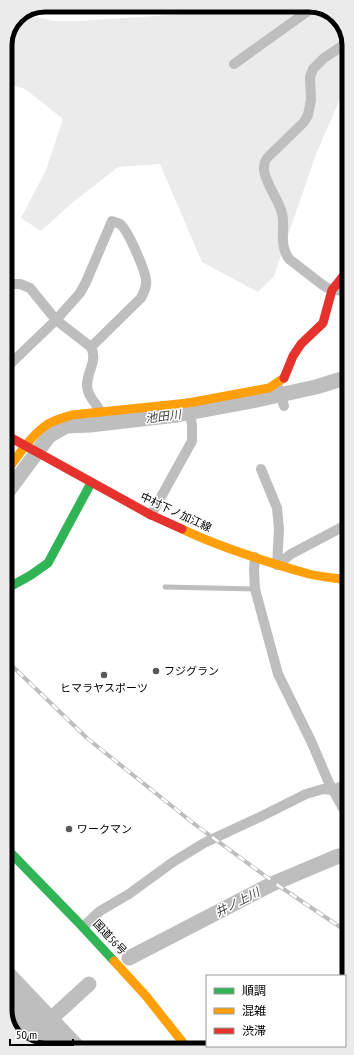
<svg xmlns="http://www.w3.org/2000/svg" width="354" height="1055" viewBox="0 0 354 1055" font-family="'PT Sans Narrow','Noto Sans JP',sans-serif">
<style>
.green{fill:#ebebeb}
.water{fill:#bebebe}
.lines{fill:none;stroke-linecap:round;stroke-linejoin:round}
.stream{stroke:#bebebe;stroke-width:2.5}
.river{stroke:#bebebe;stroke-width:15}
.lane{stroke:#bebebe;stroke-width:5}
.street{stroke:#bebebe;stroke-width:10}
.fast{stroke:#30b455;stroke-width:9}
.slow{stroke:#ff9f0a;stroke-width:9}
.jam{stroke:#e5322d;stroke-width:9}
.rail-casing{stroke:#bebebe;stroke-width:4}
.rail{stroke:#fff;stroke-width:2.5;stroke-dasharray:8;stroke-linecap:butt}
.poi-dot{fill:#595959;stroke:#fff;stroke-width:1.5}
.labels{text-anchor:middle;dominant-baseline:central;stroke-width:3;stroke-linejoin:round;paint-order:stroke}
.street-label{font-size:11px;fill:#000;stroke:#fff}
.poi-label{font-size:11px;fill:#000;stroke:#fff;text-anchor:start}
.water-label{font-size:12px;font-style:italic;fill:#434343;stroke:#fff}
.rim{fill:none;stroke:#000;stroke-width:5}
</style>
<rect width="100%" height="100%" fill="#fff"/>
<path class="green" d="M244 5H314L336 15 348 35V89L343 92 316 154 274 276 258 292 202 262 160 164 118 167 72 203 41 231 21 218 46 170 63 119 25 89 5 83V43L17 17 23 14 53 21H79L217 12Z"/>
<path class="water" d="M6 961 18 973 91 1050H42L19 1040 6 1020Z"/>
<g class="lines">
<path class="stream" d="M5 337 10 339"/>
<path class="river" d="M6 494 49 436 66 426 90 425 177 415 247 402 316 387 348 377
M129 958 272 884 336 857 349 853
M42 1027 89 984"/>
<path class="lane" d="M165 587 255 589"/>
<path class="street" d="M348 42 324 58 313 69 310 77 311 100 308 115 304 122 269 156C265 160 264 163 264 170 266 185 278 198 282 213 286 230 278 243 289 259L324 286 332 290 348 291
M234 64 315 6
M5 284H20L30 288 56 320 91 347C99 363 83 375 88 391 90 399 98 405 101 413
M5 369 56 320 80 293 86 282 112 221C114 222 118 223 120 224 128 230 145 270 146 280 147 287 144 292 141 298L91 347
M277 384 284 406
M261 469 277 508 279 529 277 565
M151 515 192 441V425L188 403
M255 557 254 570 255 589 278 674 311 741 329 783 349 819
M277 565 291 554 348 524
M83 927 100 911 129 894 173 862 204 843 260 817 306 794 323 789 333 790 349 783
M345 994 349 992
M254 1049 259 1046"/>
<path class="fast" d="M6 589 31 575 48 563 91 483
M6 848 77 921 114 961"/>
<path class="slow" d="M6 472C18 456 29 438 45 426 53 420 63 418 72 415L188 403 269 388 284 378
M182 529C221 548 267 562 309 574 321 577 335 578 348 580
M114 961 146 996 188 1049"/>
<path class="jam" d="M284 378 293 356 301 344 323 323 332 290 348 270
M6 435 151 515 182 529"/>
<defs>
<path id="rail" d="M6 660 88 739 193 823 279 886 349 933"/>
</defs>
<use href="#rail" class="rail-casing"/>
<use href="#rail" class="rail"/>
</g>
<g class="poi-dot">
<circle cx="156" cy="671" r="4"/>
<circle cx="104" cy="675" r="4"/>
<circle cx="69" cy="829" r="4"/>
</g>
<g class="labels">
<g class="street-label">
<text transform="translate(176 512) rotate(25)">中村下ノ加江線</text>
<text transform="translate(110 937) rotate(47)">国道56号</text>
</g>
<g class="poi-label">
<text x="164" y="671">フジグラン</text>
<text x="104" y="688" text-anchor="middle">ヒマラヤスポーツ</text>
<text x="77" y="829">ワークマン</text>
</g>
<g class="water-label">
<text transform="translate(163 416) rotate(-7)">池田川</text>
<text transform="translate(237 902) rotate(-27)">井ノ上川</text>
</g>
</g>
<path d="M0 0H354V1055H0ZM45 12H309A33 33 0 0 1 342 45V1010A33 33 0 0 1 309 1043H45A33 33 0 0 1 12 1010V45A33 33 0 0 1 45 12Z" fill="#ebebeb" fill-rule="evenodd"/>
<path class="rim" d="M45 12H309A33 33 0 0 1 342 45V1010A33 33 0 0 1 309 1043H45A33 33 0 0 1 12 1010V45A33 33 0 0 1 45 12Z"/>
<rect x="206" y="975" width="140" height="72" fill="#ffffff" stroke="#999999"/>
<rect x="214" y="988" width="20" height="6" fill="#30b455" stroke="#999999"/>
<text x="242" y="995" font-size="12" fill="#000000">順調</text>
<rect x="214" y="1008" width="20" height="6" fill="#ff9f0a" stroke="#999999"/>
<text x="242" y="1015" font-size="12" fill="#000000">混雑</text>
<rect x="214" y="1028" width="20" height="6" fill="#e5322d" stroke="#999999"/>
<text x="242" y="1035" font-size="12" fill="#000000">渋滞</text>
<path d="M10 1039v6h63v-6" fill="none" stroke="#000000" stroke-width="2"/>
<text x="16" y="1039" font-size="12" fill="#000000" stroke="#ffffff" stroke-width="3" paint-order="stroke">50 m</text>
</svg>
